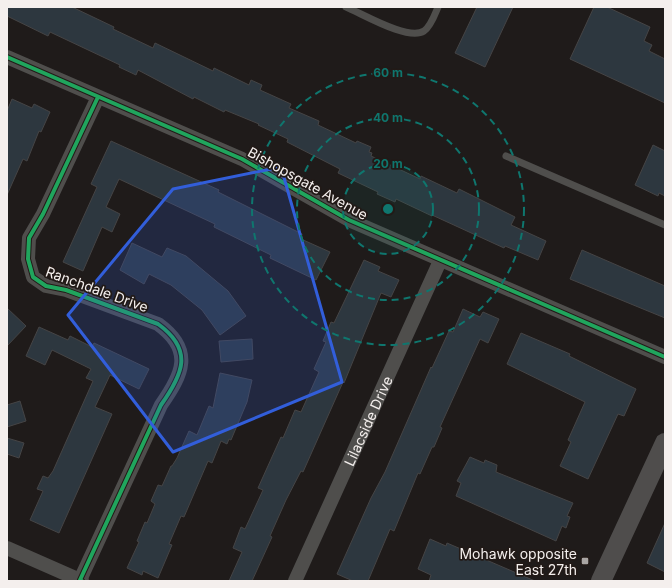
<svg xmlns="http://www.w3.org/2000/svg" width="672" height="588" viewBox="0 0 672 588" font-family="Inter,sans-serif">
<style>
.building{fill:#2d373f;stroke:#454445}
.lines{fill:none;stroke-linecap:round;stroke-linejoin:round}
.service{stroke:#4f4e4c;stroke-width:7}
.minor{stroke:#4f4e4c;stroke-width:14}
.secondary{stroke:#4f4d4c;stroke-width:20}
.cycleway-casing{stroke:#221a17;stroke-width:6}
.cycleway{stroke:#20a55d;stroke-width:4}
.marked{fill:#325eda;fill-opacity:0.2;stroke:#325eda;stroke-width:3;stroke-linejoin:round}
.ring{fill:none;stroke:#0f766e;stroke-width:2;stroke-dasharray:7 5}
.poi-dot{fill:#a9a5a3;stroke:#221a17;stroke-width:1.5}
.labels{text-anchor:middle;dominant-baseline:central;stroke-width:3.5;stroke-linejoin:round;paint-order:stroke}
.street-label{font-size:14px;fill:#f4efed;stroke:#221a17}
.poi-label{font-size:14px;fill:#f4efed;stroke:#221a17;text-anchor:end}
.centre{fill:#0f766e;stroke:#221a17;stroke-width:2}
.ring-label{font-size:12px;text-anchor:middle;font-weight:bold;fill:#0f766e;stroke:#221a17;stroke-width:3.5;stroke-linejoin:round;paint-order:stroke}
</style>
<rect width="100%" height="100%" fill="#1f1b1a"/>
<path class="building" d="M7 7H72L114 27 113 29 153 48 155 43 213 71 214 68 249 85 251 80 262 85 260 90 291 104 289 108 319 121 318 125 356 143 357 141 371 147 369 152 372 153 371 156 420 179 421 176 457 193 459 189 515 217 511 225 546 241 538 260 505 246 504 248 432 215V216L396 199 395 202 377 194 378 192 338 173 340 169 287 142 288 139 258 125 259 124 225 110 224 112 194 97 193 99 138 70 136 75 119 67 120 65 50 32 48 36 7 16Z
M477 7H513L485 67 455 53Z
M594 7H607L650 27 644 41 652 45 649 51 665 59V103L570 59Z
M12 99 32 108 34 104 50 112 41 132 39 131 27 161 23 159 7 195V111Z
M111 141 219 190 218 192 302 234 301 239 330 252 316 280 270 258 271 255 214 227 215 224 119 179 106 207 120 214 112 232 102 227 83 271 63 262 97 187 91 184Z
M653 145 665 151V196L659 193 658 196 635 185Z
M132 243 162 257 167 248 186 256 228 291 246 316 220 335 202 310 171 285 149 274 144 284 120 270Z
M582 250 665 286V318L570 279Z
M364 260 380 267 378 271 399 280 391 297 381 293 344 383 343 382 303 472 301 471 286 500 270 536 272 537 252 581H229L242 552 233 548 241 527 245 529 263 490 258 488 281 437 283 438 295 410 301 412 319 372 314 369 326 342 323 341 331 322 334 323Z
M7 308 26 326 7 346Z
M463 309 480 317 483 312 499 319 488 343 480 339 440 427 442 428 434 447H432L420 474 418 473 394 531 390 529 368 581H353L337 574 371 498 385 472 431 367 432 368 449 331 453 332Z
M39 327 68 340 70 336 92 347 94 343 149 369 139 389 110 375 95 407 112 414 59 533 30 520 43 491 37 489 43 476 48 478 53 471 93 381 86 378 91 369 52 350 45 365 26 356Z
M521 333 570 354 569 356 636 389 624 416 618 414 588 479 560 466 571 442 568 440 585 402 507 364Z
M252 339 253 359 221 362 219 341Z
M220 373 252 380 247 402 231 440 229 439 227 444 221 441 212 463 208 461 184 517 181 516 169 544 172 545 158 578 143 571 142 575 127 568 139 542 137 541 145 522 147 523 155 504 151 501 158 485 162 486 171 466H172L177 458 189 431 197 435 209 406 213 408Z
M20 401 26 421 7 427V405Z
M7 438 24 443 19 458 7 454Z
M470 457 484 463 485 460 497 465 496 472 573 503 567 516 570 517 566 528 562 526 556 541 456 496 461 483 457 481Z
M665 523V572L647 563Z
M430 539 446 546 447 543 535 581H429L431 575 418 569Z"/>
<g class="lines">
<path class="service" d="M346 7C363 14 408 41 424 31 431 26 435 14 438 7
M506 156 665 225"/>
<g class="minor">
<path d="M7 57 242 159 349 220 665 357"/>
<path d="M7 548 82 581"/>
<path d="M80 580 161 405C183 374 194 350 158 324L66 290 46 286 33 277 28 259 29 238 43 214 98 97"/>
<path id="s1" d="M295 581 440 261"/>
</g>
<path class="secondary" d="M601 581 665 443"/>
<defs>
<path id="cycleway" d="M7 57 242 159 349 220 665 357
M82 581 80 580 161 405C183 374 194 350 158 324L66 290 46 286 33 277 28 259 29 238 43 214 98 97"/>
</defs>
<use href="#cycleway" class="cycleway-casing"/>
<use href="#cycleway" class="cycleway"/>
</g>
<path class="marked" d="M281 167 342 382 173 452 68 315 173 189Z"/>
<circle cx="388" cy="209" r="45" fill="#0f766e" fill-opacity=".12"/>
<g class="ring">
<circle cx="388" cy="209" r="45"/>
<circle cx="388" cy="209" r="91"/>
<circle cx="388" cy="209" r="136"/>
</g>
<rect class="poi-dot" x="581" y="557" width="8" height="8" rx="2"/>
<g class="labels">
<g class="street-label">
<text transform="translate(308 183) rotate(29)">Bishopsgate Avenue</text>
<text transform="translate(97 289) rotate(20)">Ranchdale Drive</text>
<text stroke="none"><textPath href="#s1" startOffset="176">Lilacside Drive</textPath></text>
</g>
<g class="poi-label">
<text x="577" y="553">Mohawk opposite<tspan x="577" dy="16">East 27th</tspan></text>
</g>
</g>
<circle cx="388" cy="209" r="6" class="centre"/>
<g class="ring-label">
<text x="388" y="77">60 m</text>
<text x="388" y="122">40 m</text>
<text x="388" y="168">20 m</text>
</g>
<rect width="672" height="588" fill="none" stroke="#f4efed" stroke-width="16"/>
</svg>
